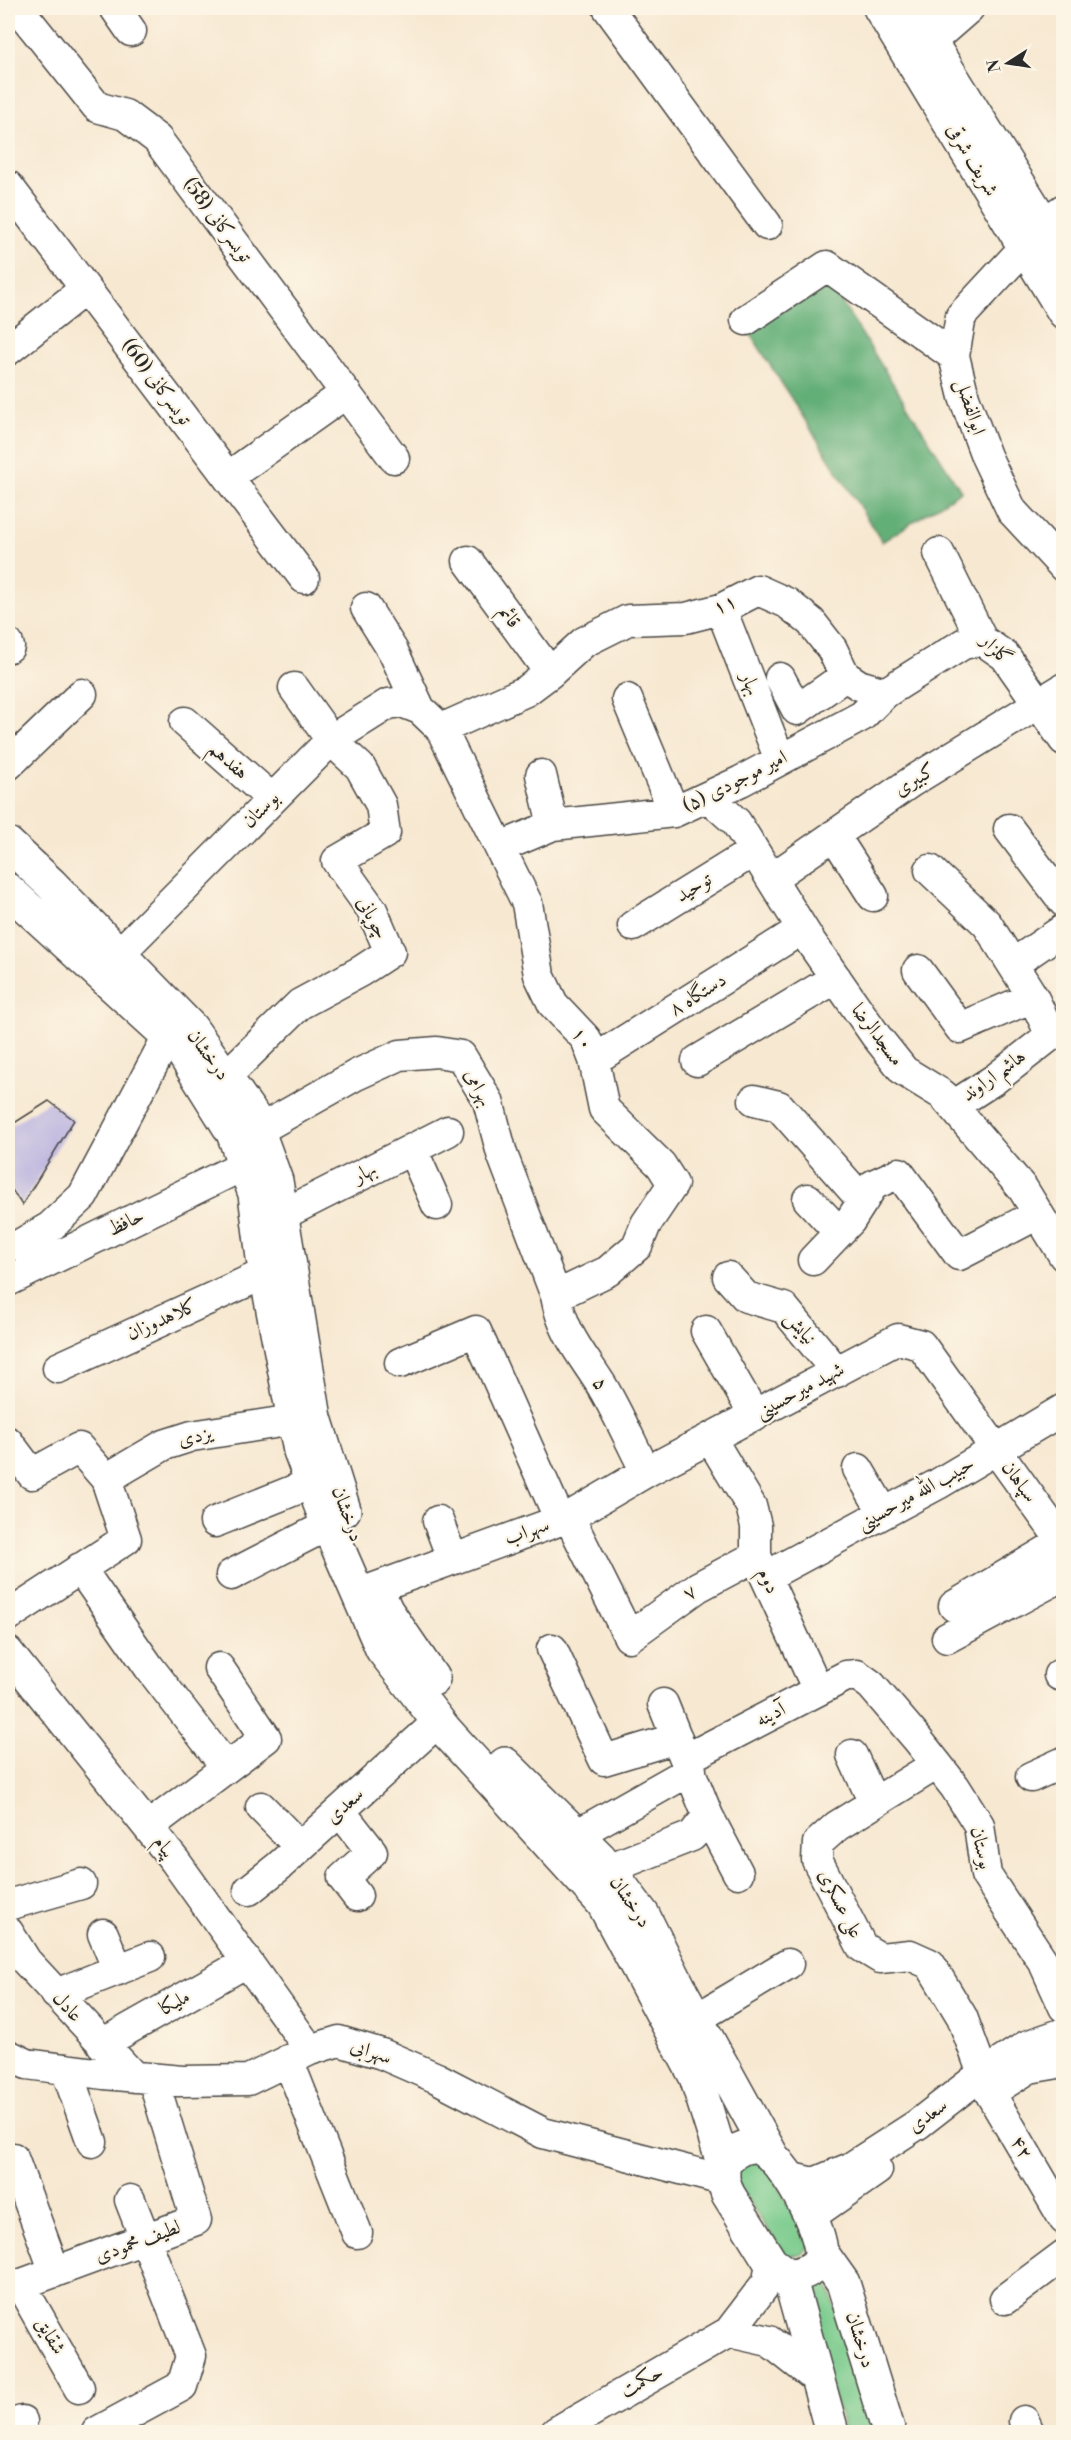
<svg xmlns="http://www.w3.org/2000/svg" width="1071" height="2440" viewBox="0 0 1071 2440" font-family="'Libre Bodoni',Amiri,serif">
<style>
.green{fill:#7acb8d;stroke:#527b5c;stroke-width:1.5}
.forest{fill:#63af78;stroke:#476d52;stroke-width:1.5}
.building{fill:#b8b1df}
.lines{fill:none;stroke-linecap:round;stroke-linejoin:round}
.minor-casing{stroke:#4a4744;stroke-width:33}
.major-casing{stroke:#4a4744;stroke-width:36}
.minor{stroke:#fff;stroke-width:30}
.major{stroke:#fff;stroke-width:33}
.labels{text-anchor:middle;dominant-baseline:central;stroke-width:4.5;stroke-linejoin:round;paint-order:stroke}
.street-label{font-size:20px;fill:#2b2b2b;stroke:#fcf5e5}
</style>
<rect width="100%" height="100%" fill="#fcf5e5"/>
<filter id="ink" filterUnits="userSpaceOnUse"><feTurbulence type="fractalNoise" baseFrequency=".0167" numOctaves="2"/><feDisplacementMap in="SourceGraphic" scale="12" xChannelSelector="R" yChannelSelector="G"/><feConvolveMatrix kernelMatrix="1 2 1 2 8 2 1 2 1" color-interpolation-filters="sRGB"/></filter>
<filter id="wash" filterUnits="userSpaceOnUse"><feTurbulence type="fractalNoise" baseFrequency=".008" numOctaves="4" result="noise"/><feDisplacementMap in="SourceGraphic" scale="24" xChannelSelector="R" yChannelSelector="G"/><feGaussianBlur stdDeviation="1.35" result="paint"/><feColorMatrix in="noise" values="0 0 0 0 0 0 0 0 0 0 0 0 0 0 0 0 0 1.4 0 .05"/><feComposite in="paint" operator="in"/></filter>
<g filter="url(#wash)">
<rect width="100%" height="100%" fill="#f7e8d1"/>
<path class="green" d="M754 2156 766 2162 810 2247 800 2255 786 2256 734 2180 737 2165Z
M825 2276 877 2432H845L799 2290Z"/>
<path class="forest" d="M827 279 961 491 882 542 748 330Z"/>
<g id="blocks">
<path class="building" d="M49 1101 74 1120 22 1205 8 1184V1127Z"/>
</g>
</g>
<g filter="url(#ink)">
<use href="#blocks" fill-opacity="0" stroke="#4a4744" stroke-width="1.5"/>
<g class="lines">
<defs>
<path id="minor" d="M18 8 97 107 125 115 157 139 394 458
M115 8 131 31
M608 8 767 225
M930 42 969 8
M8 186 304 578
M1043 223 1064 209
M1025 247 961 316 954 356 964 397 986 456 1012 511 1064 567
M746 320 827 266 954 356
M8 350 85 289
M228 477 346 393
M939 553 982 640 1005 656 1064 740
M468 561 550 673
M366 608 393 651 420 709
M721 609 780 760
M8 644 9 647
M780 678 797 710 845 676
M627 699 674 812
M185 722 272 799
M441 729 526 691 550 673 584 642 628 620 686 618 721 609 758 590 787 603 811 622 832 649 845 676 859 685 885 693 963 644 982 640
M8 765 82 694
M541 775 553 825
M708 797 736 822 810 941 876 1036 904 1071 943 1095 1023 1189 1064 1256
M1009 829 1064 902
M834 835 873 896
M501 847 553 825 674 812 741 781 862 716 885 693
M930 870 987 924 1033 997 1050 1033
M772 878 911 782 1064 688
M633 926 754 851
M1013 964 1064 929
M918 970 960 1028 1033 997
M102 971 331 740 388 704 402 702 420 709 441 729 527 903 539 975 553 1004 586 1039 594 1060 604 1109 661 1165 673 1184 646 1224 637 1246 608 1271 556 1296
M594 1060 802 929
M697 1061 836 978
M209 1093 300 1004 361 971 390 952 372 910 337 861 385 833 381 805 360 767 331 740 294 688
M754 1100 779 1106 863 1201
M953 1106 995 1079 1064 1025
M257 1131 356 1075 400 1055 437 1052 461 1056 488 1101 502 1154 556 1296C563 1334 582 1354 602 1386 618 1413 631 1443 646 1472
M412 1149 437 1205
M808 1199 839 1232
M282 1215 448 1131
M19 1245 50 1227 83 1196 168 1036
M813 1260 850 1221 873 1185 899 1173 959 1255 1038 1214
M728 1277 746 1297 784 1308 837 1372
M8 1281 244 1165
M706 1331 755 1416
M400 1363 476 1331 560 1520
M58 1368 266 1273
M711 1439 751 1506 756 1526V1556L818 1690
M8 1442 32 1474 79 1448 106 1479 126 1539 8 1616
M858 1469 884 1513
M106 1479 164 1445 192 1436 293 1420
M569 1517 629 1637 698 1587 756 1556
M438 1521 452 1558
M215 1522 312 1483
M80 1568 149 1667 226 1767
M231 1575 328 1525
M767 1576 938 1484 1064 1409
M358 1594 569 1517 646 1472 898 1339 921 1345 1064 1544
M954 1606 1062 1542
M947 1638 1064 1575
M552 1649 604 1760 677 1738
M8 1652 175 1861 310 2050
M1059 1675 1064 1673
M852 1755 874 1803
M686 1759 846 1676 857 1675 871 1685 918 1740 955 1787 979 1825 986 1875 1044 1963 1064 2007
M937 1764 837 1826 818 1843 817 1860 862 1947 880 1958 910 1955 930 1964 962 2017 990 2093 1064 2219
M1031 1777 1064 1762
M261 1807 300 1847
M340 1811 372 1852 343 1878 357 1896
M708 1816 738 1873
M148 1827 266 1738 219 1668
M576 1835 691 1770
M608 1869 692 1836 708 1816 663 1704
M249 1890 278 1867 439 1721
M8 1905 81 1884
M8 1932 26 1961 134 2077
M103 1934 118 1970
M56 1994 150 1957
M696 2019 788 1964
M102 2044 247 1962
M8 2055 27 2064 104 2074 182 2081 248 2080 310 2050 339 2041 382 2054 437 2078 543 2133 723 2180
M288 2060 357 2233
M66 2069 92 2142
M996 2089 1029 2068 1064 2062
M13 2158 55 2272
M788 2177 814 2183 850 2168 918 2124 981 2075 1026 2046 1064 2033
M811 2216 877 2170
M20 2284 79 2388
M8 2289 196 2220 153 2079
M1005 2299 1064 2255
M729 2332 769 2341 816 2378
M1024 2421 1029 2432
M8 2425 22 2421
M97 2432 182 2386 191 2356 130 2200
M556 2432 729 2332 768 2281 771 2263"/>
<path id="major" d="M880 8 1064 312
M909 8 1064 256
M8 844 51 884 191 1028 252 1115 276 1181 315 1418 344 1510
M8 890 178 1045 233 1133 255 1194 263 1258 300 1451 328 1525 382 1649 445 1730 603 1903 696 2077 723 2163V2180L728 2194 771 2263 789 2276C800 2274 815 2271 820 2258 828 2237 778 2147 755 2146 742 2145 731 2154 723 2163
M379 1594 386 1610 433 1679
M505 1764 600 1858 643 1915 682 1993 772 2156
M821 2252 843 2283 889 2432
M789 2276 832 2432"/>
</defs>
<use href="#minor" class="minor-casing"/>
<use href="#major" class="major-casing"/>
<use href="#minor" class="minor"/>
<use href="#major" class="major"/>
</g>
</g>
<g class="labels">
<g class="street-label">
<text transform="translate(972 160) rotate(59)">شریف شرقی</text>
<text transform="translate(217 220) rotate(53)">تویسرکانی (58)</text>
<text transform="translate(156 382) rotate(53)">تویسرکانی (60)</text>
<text transform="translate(970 407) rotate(72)">ابوالفضل</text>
<text transform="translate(725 605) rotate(-22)">۱۱</text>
<text transform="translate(509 617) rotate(54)">قائم</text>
<text transform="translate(996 650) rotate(46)">گلزار</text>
<text transform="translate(750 684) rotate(69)">بهار</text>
<text transform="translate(228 761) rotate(41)">هفدهم</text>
<text transform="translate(915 780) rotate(-32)">کبیری</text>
<text transform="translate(735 782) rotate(-27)">امیر موجودی (۵)</text>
<text transform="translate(261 810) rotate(-45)">بوستان</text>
<text transform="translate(694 888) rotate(-32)">توحید</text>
<text transform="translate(372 918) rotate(62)">چوپانی</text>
<text transform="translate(698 995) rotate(-32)">۸ دستگاه</text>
<text transform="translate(877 1035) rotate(53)">مسجدالرضا</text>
<text transform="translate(582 1039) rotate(57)">۱۰</text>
<text transform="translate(208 1055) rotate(54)">درخشان</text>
<text transform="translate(994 1076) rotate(-36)">هاشم اراوند</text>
<text transform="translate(478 1088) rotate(63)">بهرامی</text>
<text transform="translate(365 1173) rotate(-27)">بهار</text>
<text transform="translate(126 1223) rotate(-26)">حافظ</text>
<text transform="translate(162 1320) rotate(-24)">کلاهدوزان</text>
<text transform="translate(800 1328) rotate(49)">نیایش</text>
<text transform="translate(600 1384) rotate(59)">۵</text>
<text transform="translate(800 1391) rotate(-28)">شهید میرحسینی</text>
<text transform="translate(195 1437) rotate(-13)">یزدی</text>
<text transform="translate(1019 1482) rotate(54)">سپاهان</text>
<text transform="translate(916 1494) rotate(-29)">حبیب الله میرحسینی</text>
<text transform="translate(347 1514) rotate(70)">درخشان</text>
<text transform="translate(527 1532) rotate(-20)">سهراب</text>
<text transform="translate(768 1581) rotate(64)">دوم</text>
<text transform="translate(690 1593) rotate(-34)">۷</text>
<text transform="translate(771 1715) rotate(-27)">آدینه</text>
<text transform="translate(345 1806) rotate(-42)">سعدی</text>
<text transform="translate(164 1847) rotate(52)">پیام</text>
<text transform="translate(981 1848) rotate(77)">بوستان</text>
<text transform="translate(630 1902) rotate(56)">درخشان</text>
<text transform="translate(840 1904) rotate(63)">علی عسکری</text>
<text transform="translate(175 2003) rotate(-30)">ملیکا</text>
<text transform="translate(67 2007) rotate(48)">عادل</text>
<text transform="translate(371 2052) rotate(19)">سهرابی</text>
<text transform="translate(928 2116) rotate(-36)">سعدی</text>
<text transform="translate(1021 2148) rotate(60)">۴۲</text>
<text transform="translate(138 2242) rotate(-20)">لطیف محمودی</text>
<text transform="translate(50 2336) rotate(60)">شقایق</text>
<text transform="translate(860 2340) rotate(73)">درخشان</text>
<text transform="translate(642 2382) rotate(-30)">حکمت</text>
</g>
</g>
<rect width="1071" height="2440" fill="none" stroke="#fcf5e5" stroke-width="30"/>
<g transform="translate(1008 63) rotate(258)" stroke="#fcf5e5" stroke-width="4.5" paint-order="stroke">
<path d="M0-4.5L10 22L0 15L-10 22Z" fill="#2b2b2b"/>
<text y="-9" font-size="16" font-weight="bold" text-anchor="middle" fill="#2b2b2b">N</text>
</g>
</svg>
